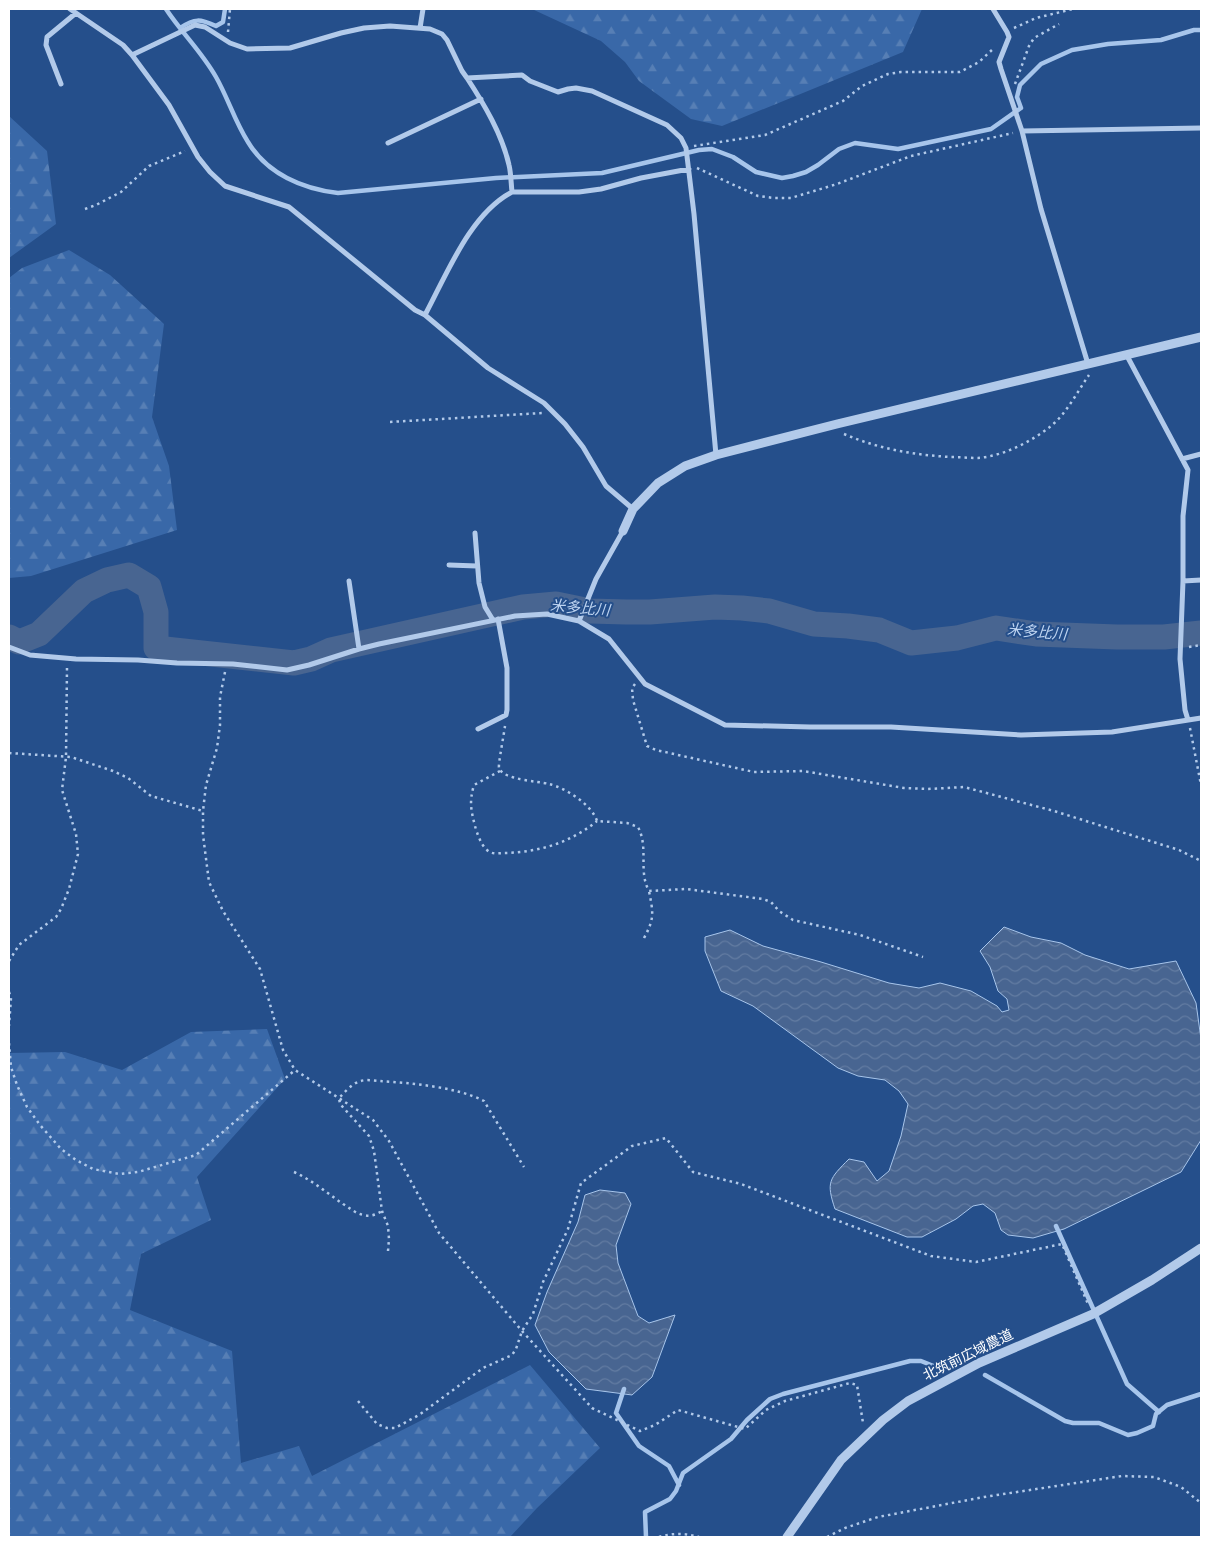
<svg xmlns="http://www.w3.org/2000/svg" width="1210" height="1546" viewBox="0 0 1210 1546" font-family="'Nunito Sans','Noto Sans JP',sans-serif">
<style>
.forest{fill:url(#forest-firs)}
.water{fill:url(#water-waves);stroke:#a7c5eb}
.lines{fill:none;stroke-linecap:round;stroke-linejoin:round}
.stream{stroke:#a7c5eb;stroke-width:4.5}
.river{stroke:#486591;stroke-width:25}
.path{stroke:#b2caea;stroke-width:2.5;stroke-dasharray:2.5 4;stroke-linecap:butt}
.minor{stroke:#b2caea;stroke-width:5}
.tertiary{stroke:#b2caea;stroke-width:9}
.labels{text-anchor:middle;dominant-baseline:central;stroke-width:4;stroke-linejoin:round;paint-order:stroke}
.street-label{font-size:14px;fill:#fff;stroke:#254f8b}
.water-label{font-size:15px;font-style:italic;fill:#bed4f1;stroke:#254f8b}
</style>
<defs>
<pattern id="forest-firs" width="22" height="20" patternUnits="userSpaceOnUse" patternTransform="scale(1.25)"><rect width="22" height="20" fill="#3968a8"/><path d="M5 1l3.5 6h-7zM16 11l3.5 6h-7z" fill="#577fb5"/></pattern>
<pattern id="water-waves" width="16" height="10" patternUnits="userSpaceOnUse" patternTransform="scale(1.25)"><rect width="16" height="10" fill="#486591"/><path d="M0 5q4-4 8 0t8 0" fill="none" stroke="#637ca2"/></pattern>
</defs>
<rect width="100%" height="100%" fill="#254f8b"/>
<path class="forest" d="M532 9H922L903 52 722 126 691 119 639 81 625 62 601 41Z
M9 116 47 151 56 224 9 258Z
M69 250 110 275 164 324 152 417 169 466 177 530 31 576 9 578V278L22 268Z
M267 1029 285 1079 197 1177 211 1220 141 1254 130 1310 232 1351 241 1463 299 1446 312 1476 530 1365 600 1448 537 1508 510 1537H9V1053L65 1052 122 1070 191 1032Z"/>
<path class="water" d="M1004 927 1031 937 1061 943 1085 955 1129 969 1176 961 1196 1003 1201 1039V1140L1181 1172 1064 1229 1033 1238 1008 1235 1001 1230 995 1213 983 1204 973 1206 956 1219 922 1237H907L835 1209C826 1182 829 1179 849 1159L864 1162 877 1181 889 1171 901 1136 908 1104 899 1091 885 1080 858 1076 838 1068 753 1006 721 991 705 951V937L730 930 763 946 821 962 889 983 919 988 940 983 971 991 997 1006 1002 1012 1009 1010 1007 999 998 991 990 967 980 951Z
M600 1190 625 1193 631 1204 616 1245 618 1263 638 1316 649 1323 675 1315 652 1377 632 1395 586 1389 549 1352 535 1325 547 1292 578 1222 585 1195Z"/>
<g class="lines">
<path class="stream" d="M166 9C181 32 202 52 216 77 228 98 235 122 248 142 267 174 303 189 338 193L496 178 602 173 699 150 712 149 733 157 756 172 782 178 793 176 806 172 818 165 839 149 855 143 898 149 991 129 1021 108 1017 97 1020 85 1041 64 1072 50 1108 44 1161 40 1194 30H1201
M180 28C195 18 200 19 216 26L223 22 225 9
M1056 1226 1127 1384 1159 1412
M985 1375 1065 1421 1073 1423H1099L1128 1435 1137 1433 1153 1426 1156 1414 1167 1405 1201 1394
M624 1389 616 1413 639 1446 669 1466 679 1485
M646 1537 645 1512 670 1499 676 1491 683 1473 731 1439 747 1420 770 1399 783 1394 910 1361H921L941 1369 946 1368"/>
<path class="river" d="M9 637 19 642 39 634 84 591 107 580 129 575 149 587 156 612V648L294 663 311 659 331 650 523 607 556 604 590 611 626 612H650L715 607 742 608 769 611 814 624 848 626 879 630 911 643 957 638 996 628 1036 634 1117 637H1164L1201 633"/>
<path class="path" d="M1014 28 1036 18 1073 9
M228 32 230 9
M1015 84 1029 46 1034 38 1059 24
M694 146 765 135 843 101 862 86 888 74 901 72H960L979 62 993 49
M697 168 758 196 774 198H791L837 184 911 156 1013 133
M85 209 96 205 121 192 149 166 185 151
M390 422 542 413
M844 434C879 449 914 455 951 457 960 457 969 458 978 458 1003 456 1031 442 1051 426 1067 413 1077 392 1089 375
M1189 647 1201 645
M225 672 220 697V725L217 748 206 785 203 811V835L209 882 223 911 260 969 283 1050 295 1070 373 1120 389 1141 439 1233 522 1331 592 1408 640 1431 655 1425 678 1410 745 1429 766 1410 785 1401 850 1383 857 1385 863 1423
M635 684 632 688 633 700 647 746 656 750 754 772 803 771 904 788 928 789 964 787 1054 811 1179 850 1201 861
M505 726C504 734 498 765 499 768 503 780 538 781 549 784 566 788 592 805 597 821L627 823 638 827C649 848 638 871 649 891L686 889 763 899 771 902 779 911 793 920 860 935 923 957
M1190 728 1201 785
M9 753 71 757 113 771 128 778 151 796 203 811
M500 771 474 785C469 802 471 810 475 826 477 833 481 845 487 850 492 855 499 853 505 853 539 852 570 843 597 821
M644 938C655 918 653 912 649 891
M9 961 19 945 56 917 61 909 69 889 78 854 76 834 62 790 66 757 67 667
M9 992 11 998 9 1026
M9 1043 11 1067 17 1085 27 1107 40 1125 61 1149 76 1160 93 1169 119 1174 138 1172 196 1155 295 1070
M294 1172C312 1180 327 1193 343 1204 350 1208 356 1214 364 1215 371 1217 377 1214 382 1211
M388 1251 389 1239 388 1226 382 1211 374 1151 369 1136 340 1104 339 1098C345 1092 352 1083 361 1081 366 1079 375 1081 380 1081 411 1083 457 1087 484 1101L524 1167
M358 1401 377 1424 387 1428H395L419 1415 483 1368 512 1355 516 1349 522 1331 533 1314 543 1282 568 1229 581 1183 632 1146 666 1138 693 1172 741 1184 931 1256 976 1262 1062 1244 1088 1304
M659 1537C672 1533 685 1533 699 1537
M827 1537 845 1528 878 1517 984 1497 1122 1476 1154 1477 1181 1487 1201 1503"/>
<path class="minor" d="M70 9 123 45 132 55 169 105 198 157 210 172 225 186 289 207 415 310 425 315 488 368 544 403 565 424 583 447 606 486 633 509
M993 9 1007 32 1009 37 999 62 1001 69 1022 131 1041 209 1088 364
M420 28 423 9
M132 55 195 25 205 27 230 43 247 49 290 48 341 33 364 28 390 26 430 29 442 34 447 40 462 71 467 78 522 75 530 81 558 92 568 89 576 88 592 91 667 125 681 138 686 148 694 214 716 455
M467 78C484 104 502 134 509 165 511 173 511 183 512 192
M61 84 46 45 47 37 76 13
M1022 131 1201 128
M388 143 481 99
M425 315C447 274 470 214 512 192H579L601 189 641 178 689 169
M1126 354 1188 470 1183 516V581L1180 659 1185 710 1188 720
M1182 459 1201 454
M475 533 479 583 485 607 493 620
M449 565 477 566
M349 581 359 649
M1183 581 1201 580
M579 621 596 579 623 531
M9 647 30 655 76 659 138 660 177 663 233 664 287 670 309 665 359 649 379 644 515 616 547 614 579 621 609 639 645 684 725 725 810 727H891L1021 735 1112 732 1201 718
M478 729 506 715 507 710V668L498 619"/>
<path class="tertiary" d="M623 531 633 509 658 483 685 466 716 455 837 424 1201 337
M787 1537 841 1460 883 1420 908 1401 979 1363 1093 1314 1152 1280 1201 1248"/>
</g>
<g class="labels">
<g class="street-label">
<text transform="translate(968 1355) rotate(-26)">北筑前広域農道</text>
</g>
<g class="water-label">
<text transform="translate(580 608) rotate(5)">米多比川</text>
<text transform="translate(1037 632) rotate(5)">米多比川</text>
</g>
</g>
<rect width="1210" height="1546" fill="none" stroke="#ffffff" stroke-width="20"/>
</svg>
